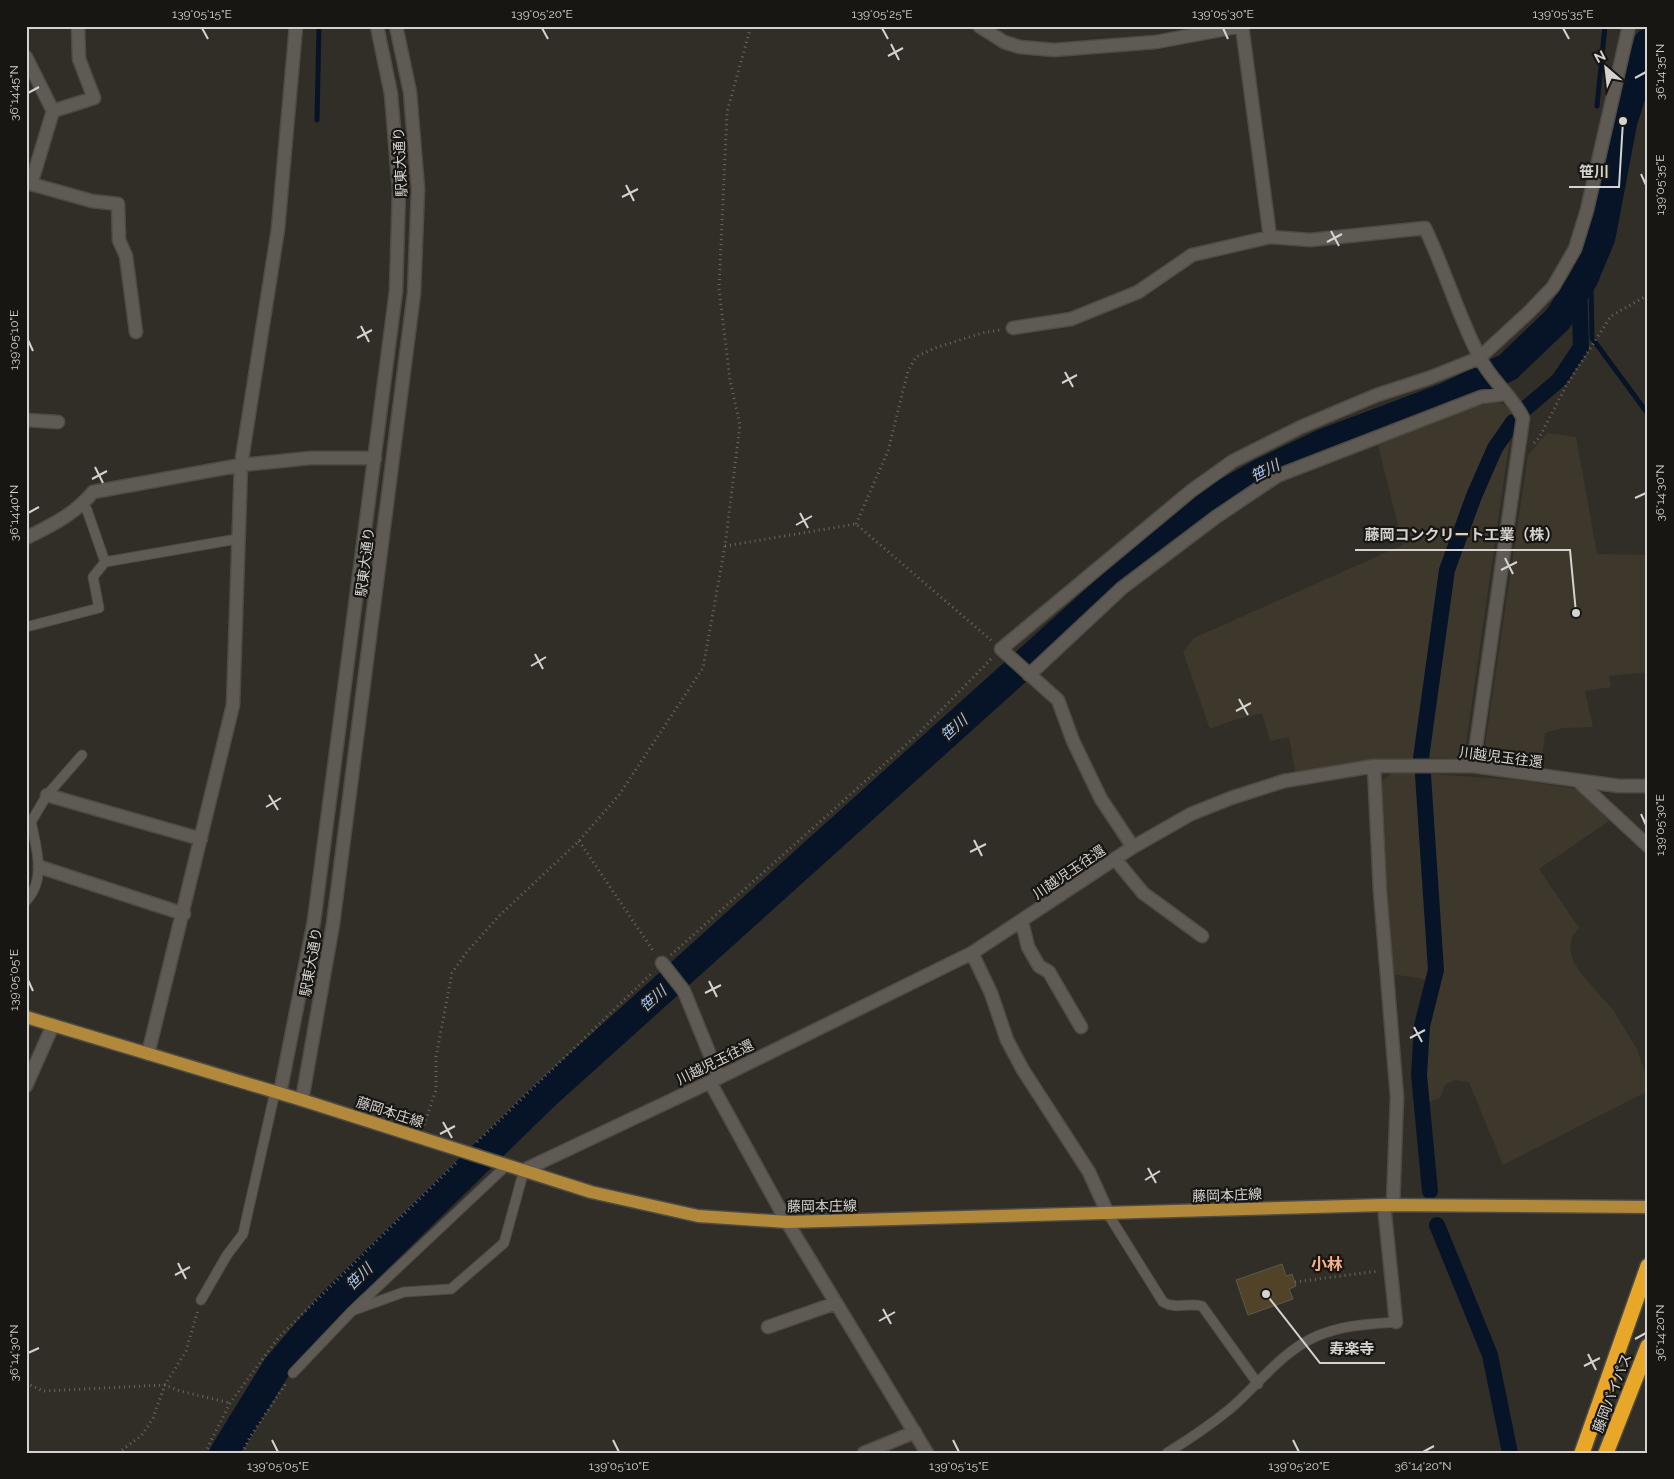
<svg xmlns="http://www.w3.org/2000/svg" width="1674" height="1479" viewBox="0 0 1674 1479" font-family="Raleway,'Noto Sans JP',sans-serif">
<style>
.built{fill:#3e382c}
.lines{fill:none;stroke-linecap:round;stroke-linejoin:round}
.stream{stroke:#071428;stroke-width:5}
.canal{stroke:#071428;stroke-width:16}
.river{stroke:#071428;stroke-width:29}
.building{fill:#514327;stroke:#5c5851}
.lane-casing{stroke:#4e4b45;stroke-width:11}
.street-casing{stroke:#4e4b45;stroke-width:15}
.secondary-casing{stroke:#4e4b45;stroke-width:15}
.primary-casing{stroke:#4e4b45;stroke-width:15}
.highway-casing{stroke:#4e4b45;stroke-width:18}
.path{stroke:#6a6862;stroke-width:3;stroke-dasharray:1 4;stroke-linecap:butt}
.lane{stroke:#5f5b54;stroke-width:9}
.street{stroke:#5f5b54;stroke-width:12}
.secondary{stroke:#5f5b54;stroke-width:12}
.primary{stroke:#b2893b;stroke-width:12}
.highway{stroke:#e9a72a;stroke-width:15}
.ticks{fill:none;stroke:#d5d3cf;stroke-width:2}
.labels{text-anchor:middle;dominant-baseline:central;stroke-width:4.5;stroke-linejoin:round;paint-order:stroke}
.street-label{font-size:14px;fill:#d5d3cf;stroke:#181613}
.water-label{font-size:15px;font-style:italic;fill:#a3c2f2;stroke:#181613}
.quarter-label{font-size:16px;font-weight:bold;fill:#f8af89;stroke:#181613}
.leader{fill:none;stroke:#d5d3cf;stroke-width:2}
.callout-dot{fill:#d5d3cf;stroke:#181613;stroke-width:2}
.callout-label{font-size:15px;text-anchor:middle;font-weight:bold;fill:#d5d3cf;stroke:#181613;stroke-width:4.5;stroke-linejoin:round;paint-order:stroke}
.neatline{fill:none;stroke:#d5d3cf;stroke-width:2}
.ticks-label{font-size:12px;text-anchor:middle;fill:#d5d3cf}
</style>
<rect width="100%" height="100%" fill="#312e27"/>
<path class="built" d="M1492 403H1501L1512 409 1515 417 1496 443 1475 488 1445 567 1420 759 1296 775 1289 737 1270 741 1262 713 1231 721 1210 729 1183 652 1194 638 1403 545 1378 445 1469 408Z
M1547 433 1576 437 1597 554 1648 555V672L1609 676 1611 687 1585 691 1593 727 1562 728 1545 733 1541 770 1517 767 1516 762 1486 758 1484 752 1528 455Z
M1507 437H1510L1465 750 1455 758 1426 757 1451 569 1467 523 1498 451Z
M1392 773H1421L1434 971 1430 980 1392 974 1382 782Z
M1429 774 1519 780 1582 790 1609 821 1539 869 1579 928 1572 936 1570 948 1573 961 1583 976 1613 1010 1637 1049 1648 1081V1091L1503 1165 1469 1082 1454 1080 1445 1085 1440 1098 1425 1104 1422 1077 1425 1028 1440 967Z"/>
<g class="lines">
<path class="stream" d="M1597 106 1605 26
M317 120 319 26
M1584 278 1591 286 1592 338 1648 414"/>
<path class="canal" d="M1526 408 1559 380 1581 347 1579 286
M1421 758 1447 570 1474 496 1495 448 1513 422
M1423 775 1436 970 1422 1026 1419 1075 1430 1191
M1437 1225 1490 1355 1510 1453"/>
<path class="river" d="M224 1453 277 1367 332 1303 542 1098 1174 529 1220 496 1263 472 1324 443 1446 397 1508 367 1558 319 1584 278 1601 237 1623 121 1648 43"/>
</g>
<path class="building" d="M1282 1264 1286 1276 1292 1274 1296 1286 1289 1289 1293 1299 1248 1315 1236 1280Z"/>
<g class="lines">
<defs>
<path id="lane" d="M82 504 87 510 105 562
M26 627 99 608 93 577 105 562 237 539
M26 901C47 879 36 847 31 822L47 795 82 755
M1108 1214 1163 1302C1176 1310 1188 1302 1202 1306L1258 1384
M201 1300 227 1255 243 1234 275 1092
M354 1310 404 1292 451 1289 504 1243 524 1170
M293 1373 352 1311 507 1165
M1167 1453C1188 1440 1210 1425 1230 1409 1258 1385 1282 1351 1317 1336 1343 1325 1368 1324 1396 1322"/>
<path id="street" d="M979 26 1004 42 1020 47 1054 50 1156 42 1242 26
M1242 26 1270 237
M26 57 53 111 31 184H26
M53 111 94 98 79 59 78 26
M31 184 92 201 118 204 119 240 126 256 136 332
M1013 328 1071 319 1138 292 1192 255 1270 237 1310 240 1425 228C1445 270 1458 315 1479 356 1490 380 1512 395 1523 418L1473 766
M26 420 58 422
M26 538C52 525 75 514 93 492L241 465 310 458H375
M1029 675 1122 588 1216 517 1277 476 1481 397 1505 394
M1374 766 1380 891 1397 1097 1393 1205
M1578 781 1648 846
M47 795 201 839
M1133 847 1101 799 1073 741 1058 700 1001 649 1191 491 1233 461 1301 427 1377 395 1429 378 1479 358 1529 312 1553 287 1575 249 1587 210 1629 26
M1115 859 1143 893 1202 936
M40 867 184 914
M1022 922 1028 947 1039 966 1049 972 1081 1027
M972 953 991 993 1007 1040 1023 1070 1089 1172 1108 1214
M662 963 684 991 719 1077
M148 1054 233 705 241 465 278 229 296 26
M710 1082 787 1222 927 1453
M26 1086 53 1025
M524 1170 710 1082 972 953 1133 847 1191 814 1231 798 1284 781 1374 766H1473L1619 786H1648
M1384 1205 1396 1322
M768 1327 836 1303
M864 1453 915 1432"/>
<path id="secondary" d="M280 1093 314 921 396 291 399 190 391 94 377 26
M302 1100 333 924 414 293 418 189 410 92 396 26"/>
<path id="primary" d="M26 1017 302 1100 591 1192 698 1216 787 1222 1384 1205 1648 1207"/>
<path id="highway" d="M1582 1453 1648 1266
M1606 1453 1648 1346"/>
</defs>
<use href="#lane" class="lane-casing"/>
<use href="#street" class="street-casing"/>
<use href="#secondary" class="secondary-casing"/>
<use href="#primary" class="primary-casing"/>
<use href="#highway" class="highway-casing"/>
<path class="path" d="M1534 443 1539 438 1566 386 1611 316 1648 295
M856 524 888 451 908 371 916 357 935 348 982 333 1000 330
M725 546 856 524 992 641
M579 841 654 952
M671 955 918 734 991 659
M424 1125 436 1090V1057L452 973 466 953 500 915 579 841 619 795 703 668 725 546 740 425 730 380 719 289 727 112 751 26
M477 1142 652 973
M1295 1282 1379 1271
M26 1383 43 1391 165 1385 180 1391 230 1403
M118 1453 142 1435 153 1418 165 1385 186 1351 198 1310
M205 1453 230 1403 279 1337 456 1163
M242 1453 250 1437 287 1382"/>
<use href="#lane" class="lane"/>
<use href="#street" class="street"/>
<use href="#secondary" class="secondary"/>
<use href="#primary" class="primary"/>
<use href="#highway" class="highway"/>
</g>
<path class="ticks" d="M202 28 208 39M542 28 548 39M882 28 888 39M1223 28 1228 39M1563 28 1569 39M891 44 899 60M888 56 903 48M1635 78 1646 72M28 93 39 87M1641 174 1646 185M626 185 634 201M622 197 638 189M1331 231 1339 246M1327 242 1342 234M361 326 369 342M357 338 372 330M28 340 33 351M1065 372 1073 387M1062 383 1077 375M95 467 103 483M92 479 107 471M1635 498 1646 493M28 513 39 507M800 513 808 528M796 525 812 516M1505 558 1513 574M1501 570 1517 562M535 654 543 669M531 666 546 657M1239 699 1248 715M1236 711 1251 703M269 795 278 810M266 807 281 798M1641 814 1646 825M974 840 982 856M970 852 986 844M28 980 33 991M709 981 717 997M705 993 721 985M1414 1027 1422 1042M1410 1038 1425 1030M443 1122 452 1138M440 1134 455 1126M1148 1168 1156 1183M1145 1180 1160 1171M178 1263 186 1279M175 1275 190 1267M883 1309 891 1324M879 1321 895 1312M1635 1339 1646 1333M28 1353 39 1348M1588 1354 1596 1370M1584 1366 1600 1358M272 1440 278 1452M613 1440 619 1452M953 1440 959 1452M1293 1440 1299 1452M1423 1452 1434 1446"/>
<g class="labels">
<g class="street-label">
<text transform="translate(400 162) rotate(-93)">駅東大通り</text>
<text transform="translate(365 562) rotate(-83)">駅東大通り</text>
<text transform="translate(1501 757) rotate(7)">川越児玉往還</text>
<text transform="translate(1069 872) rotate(-34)">川越児玉往還</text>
<text transform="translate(311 962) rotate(-80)">駅東大通り</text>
<text transform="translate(715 1062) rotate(-26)">川越児玉往還</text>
<text transform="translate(390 1112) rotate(18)">藤岡本庄線</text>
<text transform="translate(1227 1195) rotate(-2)">藤岡本庄線</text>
<text transform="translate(822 1206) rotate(-1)">藤岡本庄線</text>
<text transform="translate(1612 1393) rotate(-69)">藤岡バイパス</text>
</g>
<g class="water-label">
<text transform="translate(1265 471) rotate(-27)">笹川</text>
<text transform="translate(954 728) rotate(-42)">笹川</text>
<text transform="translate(653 999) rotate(-42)">笹川</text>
<text transform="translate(359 1277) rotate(-44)">笹川</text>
</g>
<g class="quarter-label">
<text x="1327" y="1264">小林</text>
</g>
</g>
<path class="leader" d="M1623 121L1619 187H1569M1576 613L1570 550H1355M1266 1294L1320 1363H1385"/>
<g class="callout-dot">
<circle cx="1623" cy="121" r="5"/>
<circle cx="1576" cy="613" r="5"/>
<circle cx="1266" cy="1294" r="5"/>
</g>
<g class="callout-label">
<text x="1594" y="177">笹川</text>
<text x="1462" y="540">藤岡コンクリート工業（株）</text>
<text x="1352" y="1354">寿楽寺</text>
</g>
<rect width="1674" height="1479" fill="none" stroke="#181613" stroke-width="55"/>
<g transform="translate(1606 68) rotate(332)" stroke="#181613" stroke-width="4" paint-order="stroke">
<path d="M0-4L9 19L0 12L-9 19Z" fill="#d5d3cf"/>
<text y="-8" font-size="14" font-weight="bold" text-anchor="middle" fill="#d5d3cf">N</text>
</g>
<rect x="28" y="28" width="1618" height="1424" class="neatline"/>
<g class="ticks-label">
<text x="202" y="18">139°05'15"E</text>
<text x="542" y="18">139°05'20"E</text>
<text x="882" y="18">139°05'25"E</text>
<text x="1223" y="18">139°05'30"E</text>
<text x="1563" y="18">139°05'35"E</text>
<text transform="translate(1660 72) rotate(-90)" y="4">36°14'35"N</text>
<text transform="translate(14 93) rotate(-90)" y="4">36°14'45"N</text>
<text transform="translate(1660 185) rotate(-90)" y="4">139°05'35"E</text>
<text transform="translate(14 340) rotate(-90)" y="4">139°05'10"E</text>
<text transform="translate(1660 493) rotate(-90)" y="4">36°14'30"N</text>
<text transform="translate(14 513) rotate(-90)" y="4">36°14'40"N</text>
<text transform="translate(1660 825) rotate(-90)" y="4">139°05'30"E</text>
<text transform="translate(14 980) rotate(-90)" y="4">139°05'05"E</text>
<text transform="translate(1660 1333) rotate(-90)" y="4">36°14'20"N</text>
<text transform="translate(14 1353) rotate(-90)" y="4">36°14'30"N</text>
<text x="278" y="1470">139°05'05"E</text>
<text x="619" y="1470">139°05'10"E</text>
<text x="959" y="1470">139°05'15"E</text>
<text x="1299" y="1470">139°05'20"E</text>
<text x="1423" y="1470">36°14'20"N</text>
</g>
</svg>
